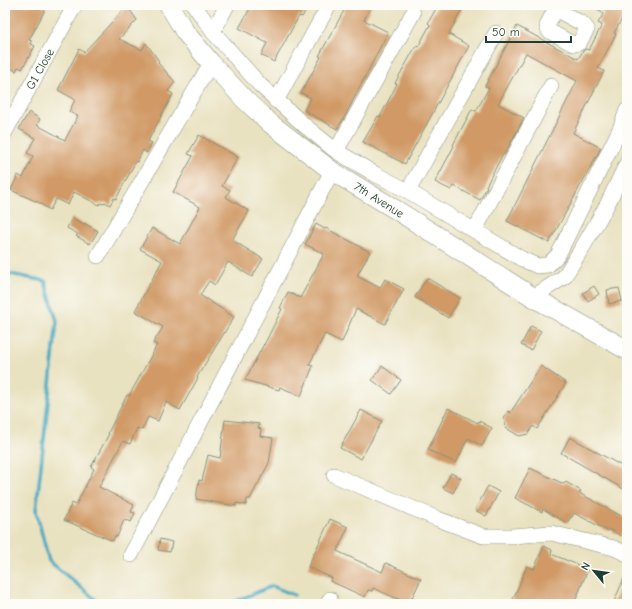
<svg xmlns="http://www.w3.org/2000/svg" width="632" height="609" viewBox="0 0 632 609" font-family="'Comic Neue',sans-serif">
<style>
.lines{fill:none;stroke-linecap:round;stroke-linejoin:round}
.stream{stroke:#40a8c0;stroke-width:3.5}
.building{fill:#d09965}
.minor-casing{stroke:#84907a;stroke-width:16}
.major-casing{stroke:#84907a;stroke-width:20}
.minor{stroke:#fff;stroke-width:15}
.major{stroke:#fff;stroke-width:19}
.labels{text-anchor:middle;dominant-baseline:central;stroke-width:3;stroke-linejoin:round;paint-order:stroke}
.street-label{font-size:12px;fill:#1f3d34;stroke:#fdfcf7}
</style>
<rect width="100%" height="100%" fill="#fdfcf7"/>
<filter id="ink" filterUnits="userSpaceOnUse"><feTurbulence type="fractalNoise" baseFrequency=".025" numOctaves="2"/><feDisplacementMap in="SourceGraphic" scale="8" xChannelSelector="R" yChannelSelector="G"/><feConvolveMatrix kernelMatrix="1 2 1 2 8 2 1 2 1" color-interpolation-filters="sRGB"/></filter>
<filter id="wash" filterUnits="userSpaceOnUse"><feTurbulence type="fractalNoise" baseFrequency=".012" numOctaves="4" result="noise"/><feDisplacementMap in="SourceGraphic" scale="16" xChannelSelector="R" yChannelSelector="G"/><feGaussianBlur stdDeviation="0.9" result="paint"/><feColorMatrix in="noise" values="0 0 0 0 0 0 0 0 0 0 0 0 0 0 0 0 0 1.4 0 .05"/><feComposite in="paint" operator="in"/></filter>
<g filter="url(#wash)">
<rect width="100%" height="100%" fill="#e9e2c1"/>
<g class="lines">
<path class="stream" d="M5 273 45 281 57 321 36 511 49 561 101 604
M229 604 272 586 294 595"/>
</g>
<g id="blocks">
<path class="building" d="M7 5H41L46 8 29 40 32 41 31 44 35 46 22 69 18 67 16 71 5 65V9Z
M252 5H309L302 17 299 16 274 62 261 55 267 43 239 28Z
M347 5H372L364 20 388 32 344 118 337 129 304 110 311 98 301 93 321 57 319 56Z
M438 5H464L449 34 469 46 405 164 363 142 378 116 380 117 397 84 395 83 416 46 418 47 430 25 428 23Z
M590 5H627V10L614 33 616 34 598 68 604 71 573 133 601 148 549 243 507 221 577 81 526 53 498 104 524 118 504 155 503 154 486 186 487 187 480 200 454 186 451 190 435 182 454 146 453 145 472 109 476 111 489 88 485 86 517 26 578 59 583 51 586 49 589 50 602 25 598 23 604 13Z
M127 6 137 20 119 39 142 50 146 43 159 61 158 63 175 82 168 91 173 94 148 141 152 143 147 153 143 150 137 162 136 161 116 199 114 198 110 205 105 202 103 204 100 203 99 205 74 192 68 205 56 199 50 210 42 205V204L11 190 18 175 23 178 33 156 27 153 35 138 19 129 29 112 40 119 37 125 65 140 78 116 69 112 75 100 74 99 58 90 79 49 84 52Z
M199 135 238 157 222 186 230 190 226 197 249 211 232 240 263 259 252 277 228 262 215 285 209 281 200 295 234 317 197 377 198 378 180 410 166 402 158 421 148 417 142 430 137 428 130 444 123 441 99 487 134 505 131 512 135 513 131 522 127 520 126 521 124 520 117 537 115 536 113 541 64 520 72 503 76 505 94 469 91 467 109 434 108 433 127 395 129 396 157 345 153 343 163 327 135 311 162 261 140 249 152 228 180 244 200 207 173 192 193 156 188 154Z
M72 218 84 224V223L98 231 90 244 76 236 78 234 67 228Z
M316 224 325 229 326 228 370 252 357 276 380 288 385 279 404 289 385 324 356 309 342 342 325 334 309 365 313 366 301 396 280 387 279 390 245 380 264 344V345L282 309 280 308 288 292 300 298 324 254 305 244Z
M427 278 460 298 448 318 415 297Z
M594 286 599 294 588 301 583 293Z
M619 288 622 301 609 304 607 290Z
M531 326 541 331 531 350 521 345Z
M382 366 401 380 391 394 372 380Z
M541 366 566 383 537 429 533 426 528 434 519 436 506 428 504 418 508 411 510 413Z
M448 408 478 423 479 421 492 428 482 446 468 438 456 463 428 450Z
M361 410 382 421 361 459 340 448Z
M225 420 259 424 258 428 261 429 260 436 273 438 269 463 250 499H247L246 505 236 503V506L196 499 199 480 202 481 208 455 220 458Z
M570 437 627 469V491L561 453Z
M530 468 564 484 566 482 581 491 579 493 627 519V526L621 536 609 529 608 531 574 513 572 517H571L567 523 543 509 542 512 515 498Z
M451 473 461 478 453 493 443 488Z
M488 486 499 492 486 516 475 510Z
M330 519 348 527 337 551 382 572 386 563 421 579 409 604 373 588 372 591 368 590 365 597 330 581 332 578 308 567Z
M160 539 172 542 170 552 158 550Z
M544 546 552 550 551 554 588 569 574 604H511L527 566 534 569Z
M627 571V604H613Z"/>
</g>
</g>
<g filter="url(#ink)">
<use href="#blocks" fill-opacity="0" stroke="#84907a" stroke-width="1"/>
<g class="lines">
<defs>
<path id="minor" d="M194 5 213 32 260 85 304 125 336 151 375 174 408 191 522 259 537 266 548 265 558 255 620 129 627 110
M555 9 583 24 587 29 579 43 573 44 549 31 547 26Z
M213 32 227 5
M276 101 329 5
M5 132 75 5
M336 151 413 13
M408 191 496 33
M475 230 551 86
M98 256 211 63
M533 297 564 277 584 245 607 205 627 163
M334 475 438 519 483 536H512L551 533 614 548 627 554
M131 555 332 171
M328 604 330 599"/>
<path id="major" d="M169 5 185 32 211 63 245 100 271 124 332 171 398 211 533 297 627 350"/>
</defs>
<use href="#minor" class="minor-casing"/>
<use href="#major" class="major-casing"/>
<use href="#minor" class="minor"/>
<use href="#major" class="major"/>
</g>
</g>
<g class="labels">
<g class="street-label">
<text transform="translate(40 69) rotate(-61)">G1 Close</text>
<text transform="translate(379 200) rotate(32)">7th Avenue</text>
</g>
</g>
<rect width="632" height="609" fill="none" stroke="#fdfcf7" stroke-width="20"/>
<g transform="translate(594 571) rotate(299)" stroke="#fdfcf7" stroke-width="3" paint-order="stroke">
<path d="M0-3L7 15L0 10L-7 15Z" fill="#1f3d34"/>
<text y="-6" font-size="11" font-weight="bold" text-anchor="middle" fill="#1f3d34">N</text>
</g>
<path d="M486 36v6h85v-6" fill="none" stroke="#1f3d34" stroke-width="2"/>
<text x="492" y="36" font-size="12" fill="#1f3d34" stroke="#fdfcf7" stroke-width="3" paint-order="stroke">50 m</text>
</svg>
